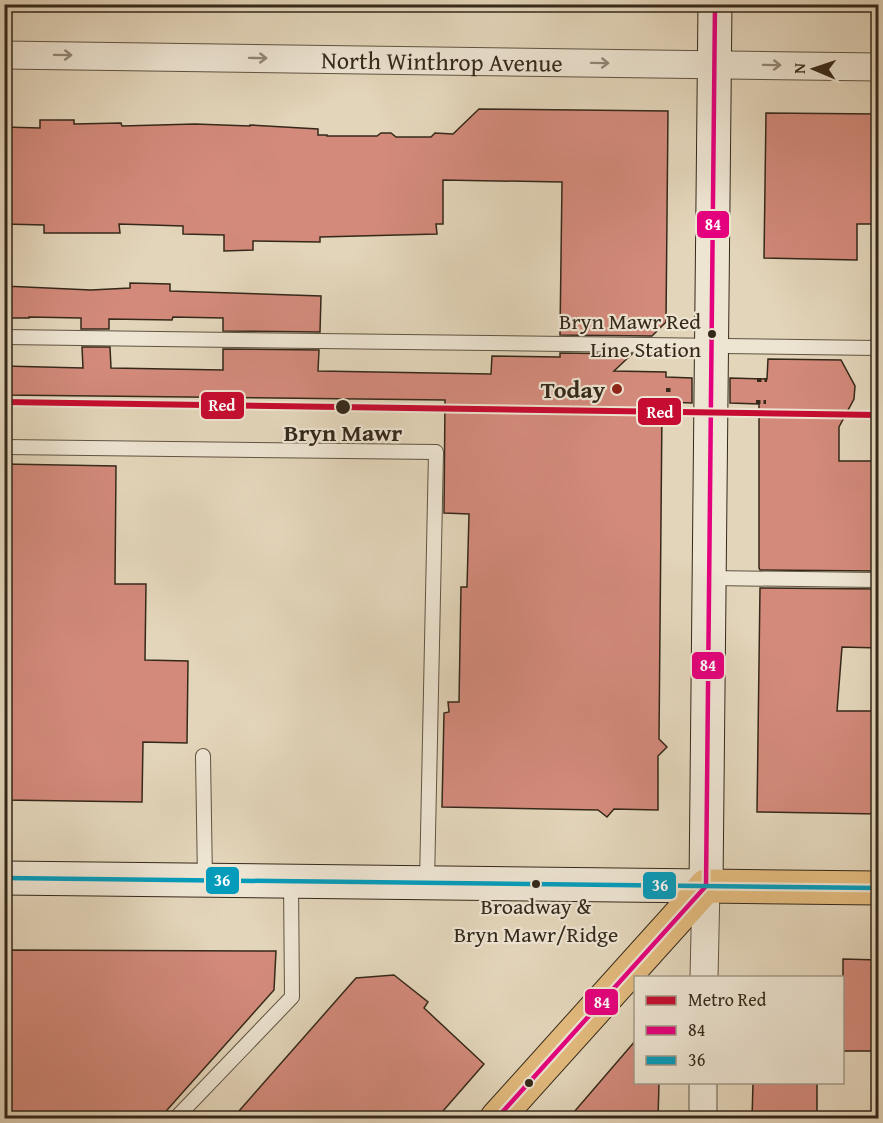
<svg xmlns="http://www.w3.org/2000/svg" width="883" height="1123" viewBox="0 0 883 1123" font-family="'Gentium Book Plus',serif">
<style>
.building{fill:#d38a7b;stroke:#35291a;stroke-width:1.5}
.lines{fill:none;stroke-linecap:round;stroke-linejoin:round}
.lane-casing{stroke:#605442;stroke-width:16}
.street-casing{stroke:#605442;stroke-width:29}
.secondary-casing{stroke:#35291a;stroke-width:35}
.primary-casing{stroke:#35291a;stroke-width:35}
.path{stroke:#35291a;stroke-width:4;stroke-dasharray:4.5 3;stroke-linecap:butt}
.lane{stroke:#ede4d2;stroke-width:14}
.street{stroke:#ede4d2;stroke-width:27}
.secondary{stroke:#ede4d2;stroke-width:33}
.primary{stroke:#e2ba7d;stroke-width:33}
.bus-1-casing{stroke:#ede4d2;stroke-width:9}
.bus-2-casing{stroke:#ede4d2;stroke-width:9}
.bus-1{stroke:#e5007d;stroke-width:4.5}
.bus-2{stroke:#059cbc;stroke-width:4.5}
.metro-1-casing{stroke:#ede4d2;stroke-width:10}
.metro-1{stroke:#c60c30;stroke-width:6}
.oneway{stroke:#918676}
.bus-dot{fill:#35291a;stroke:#ede4d2;stroke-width:2}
.poi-dot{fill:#8f2418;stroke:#ede4d2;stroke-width:2}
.labels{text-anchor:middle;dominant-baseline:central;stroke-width:4.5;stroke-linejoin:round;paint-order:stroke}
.bus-label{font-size:22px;fill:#35291a;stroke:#ede4d2;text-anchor:end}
.street-label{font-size:24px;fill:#35291a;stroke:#ede4d2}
.poi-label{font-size:24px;font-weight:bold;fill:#35291a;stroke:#ede4d2;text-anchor:end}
.stop-label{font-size:24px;font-weight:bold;fill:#35291a;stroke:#ede4d2}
.line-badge{stroke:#ede4d2;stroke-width:2}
.badge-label{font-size:16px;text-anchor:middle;font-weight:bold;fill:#fff}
</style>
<rect width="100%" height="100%" fill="#e3d5ba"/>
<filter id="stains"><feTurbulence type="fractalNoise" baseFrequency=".00333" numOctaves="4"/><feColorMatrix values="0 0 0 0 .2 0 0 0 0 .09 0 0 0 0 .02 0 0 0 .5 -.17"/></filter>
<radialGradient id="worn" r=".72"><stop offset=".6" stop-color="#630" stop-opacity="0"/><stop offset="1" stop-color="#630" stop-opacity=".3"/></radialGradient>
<path class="building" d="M479 109 668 111 666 322 652 336 560 335 562 182 443 180V224H436L437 234 320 237V242L253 241V250L224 251V235L183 234V226L119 224 120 233H44V225L4 224V127L40 128V120H74V124L121 123 122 126 195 124 250 126V125L318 129V135H327V136H377L381 133H391L396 137H431L435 133 453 134Z
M766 113 879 114V224H857V260L764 258Z
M130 283 170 284V291L321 296 320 332 223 331V318L173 317 172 320 109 319V329H81V318L29 317V318H4V286L91 290 130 288Z
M82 347H110L111 368 223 370V349L319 350 318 371 491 374 492 356 560 357V353L632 354 614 371 666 372V377L692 378V403L666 402 665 410H662L659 739 667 747 658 756V810L614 809 607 817 598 810 442 807 444 713 449 712 448 702H459L461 587H467L469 514 444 513 445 400 4 395V366L83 368Z
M768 359 841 360 855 386 854 399 839 427V461H879V571L760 570 759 568V404L730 403V378L767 379Z
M4 464 116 466 115 584H146L145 660 188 661 187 743 143 742 142 802 4 800Z
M760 588 879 589V648L842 647 837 711H879V814L757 812Z
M4 950 276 951 274 990 159 1119H4Z
M843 959 879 960V1051H843Z
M394 975 428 1002 424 1008 484 1064 436 1119H232L356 978Z
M636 1040V1083H659L658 1119H568Z
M753 1083H817V1119H752Z"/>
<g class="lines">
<defs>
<path id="lane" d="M4 337 878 348
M4 447 436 452 427 882
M710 578 878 580
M203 756 205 880
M176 1118 292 997 291 882"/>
<g id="street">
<path id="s1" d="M4 55 878 67"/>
<path d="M704 978 706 886"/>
<path d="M703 1118V1082"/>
</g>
<path id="secondary" d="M4 878 706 886 715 4"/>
<path id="primary" d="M497 1118 706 886 878 888"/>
</defs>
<use href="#lane" class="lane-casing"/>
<use href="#street" class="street-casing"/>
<use href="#secondary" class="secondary-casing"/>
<use href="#primary" class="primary-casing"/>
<path class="path" d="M757 380H767
M666 390H673
M756 402H766"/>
<use href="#lane" class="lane"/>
<use href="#street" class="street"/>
<use href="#secondary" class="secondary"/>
<use href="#primary" class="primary"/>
<defs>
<path id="bus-1" d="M706 886 715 4
M497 1118 706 886"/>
<path id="bus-2" d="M4 878 878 888"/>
</defs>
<use href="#bus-1" class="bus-1-casing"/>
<use href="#bus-2" class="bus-2-casing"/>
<use href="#bus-1" class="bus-1"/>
<use href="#bus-2" class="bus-2"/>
<defs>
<path id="metro-1" d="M4 402 878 415"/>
</defs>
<use href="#metro-1" class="metro-1-casing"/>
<use href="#metro-1" class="metro-1"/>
</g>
<defs><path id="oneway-shaft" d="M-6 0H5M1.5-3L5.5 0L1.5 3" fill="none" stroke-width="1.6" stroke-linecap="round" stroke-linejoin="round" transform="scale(1.5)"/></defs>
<g class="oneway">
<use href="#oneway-shaft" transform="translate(63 55) rotate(1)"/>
<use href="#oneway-shaft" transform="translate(258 58) rotate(1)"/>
<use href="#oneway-shaft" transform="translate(600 63) rotate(1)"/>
<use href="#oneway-shaft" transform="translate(772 65) rotate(1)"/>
</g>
<g class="bus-dot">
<circle cx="712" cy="334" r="5"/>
<circle cx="343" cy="407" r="8"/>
<circle cx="536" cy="884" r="5"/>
<circle cx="529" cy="1083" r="5"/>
</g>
<circle class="poi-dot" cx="617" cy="389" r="6"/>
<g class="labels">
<g class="bus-label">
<text x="701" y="321">Bryn Mawr Red<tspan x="701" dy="28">Line Station</tspan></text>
<text x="536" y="906" text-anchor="middle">Broadway &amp;<tspan x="536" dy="28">Bryn Mawr/Ridge</tspan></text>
</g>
<g class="street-label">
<text stroke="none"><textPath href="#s1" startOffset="438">North Winthrop Avenue</textPath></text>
</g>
<g class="poi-label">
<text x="605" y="389">Today</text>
</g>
<g class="stop-label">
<text x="343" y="432">Bryn Mawr</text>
</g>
</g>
<g class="line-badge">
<rect x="696" y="210" width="34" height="29" rx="6" fill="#e5007d"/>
<rect x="200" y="391" width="45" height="29" rx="6" fill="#c60c30"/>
<rect x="637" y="397" width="45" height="29" rx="6" fill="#c60c30"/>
<rect x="691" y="651" width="34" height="29" rx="6" fill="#e5007d"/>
<rect x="205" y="866" width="35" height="29" rx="6" fill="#059cbc"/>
<rect x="642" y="871" width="35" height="29" rx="6" fill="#059cbc"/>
<rect x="584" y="988" width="35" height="28" rx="6" fill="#e5007d"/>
</g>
<g class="badge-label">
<text x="713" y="230">84</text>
<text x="222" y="411">Red</text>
<text x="660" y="418">Red</text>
<text x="708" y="671">84</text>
<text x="222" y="886">36</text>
<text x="660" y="891">36</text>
<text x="602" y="1008">84</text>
</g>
<rect width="883" height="1123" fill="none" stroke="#e3d5ba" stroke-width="24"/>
<rect x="6" y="6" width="871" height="1111" fill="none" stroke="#35291a" stroke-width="3"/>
<rect x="12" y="12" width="859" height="1099" fill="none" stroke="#35291a" stroke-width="1.5"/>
<rect x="634" y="976" width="210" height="108" fill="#ede4d2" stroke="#a39988" stroke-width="1.5"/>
<rect x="646" y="996" width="30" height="9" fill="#c60c30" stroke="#a39988" stroke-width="1.5"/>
<text x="688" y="1006" font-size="18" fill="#35291a">Metro Red</text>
<rect x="646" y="1026" width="30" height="9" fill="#e5007d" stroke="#a39988" stroke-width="1.5"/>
<text x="688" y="1036" font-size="18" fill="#35291a">84</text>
<rect x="646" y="1056" width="30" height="9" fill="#059cbc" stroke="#a39988" stroke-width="1.5"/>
<text x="688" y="1066" font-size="18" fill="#35291a">36</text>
<g transform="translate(814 69) rotate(272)" stroke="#ede4d2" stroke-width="4.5" paint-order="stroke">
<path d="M0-4.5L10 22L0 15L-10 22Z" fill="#35291a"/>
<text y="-9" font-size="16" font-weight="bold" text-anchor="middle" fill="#35291a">N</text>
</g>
<rect width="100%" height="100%" filter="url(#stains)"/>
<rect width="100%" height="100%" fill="url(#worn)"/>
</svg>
